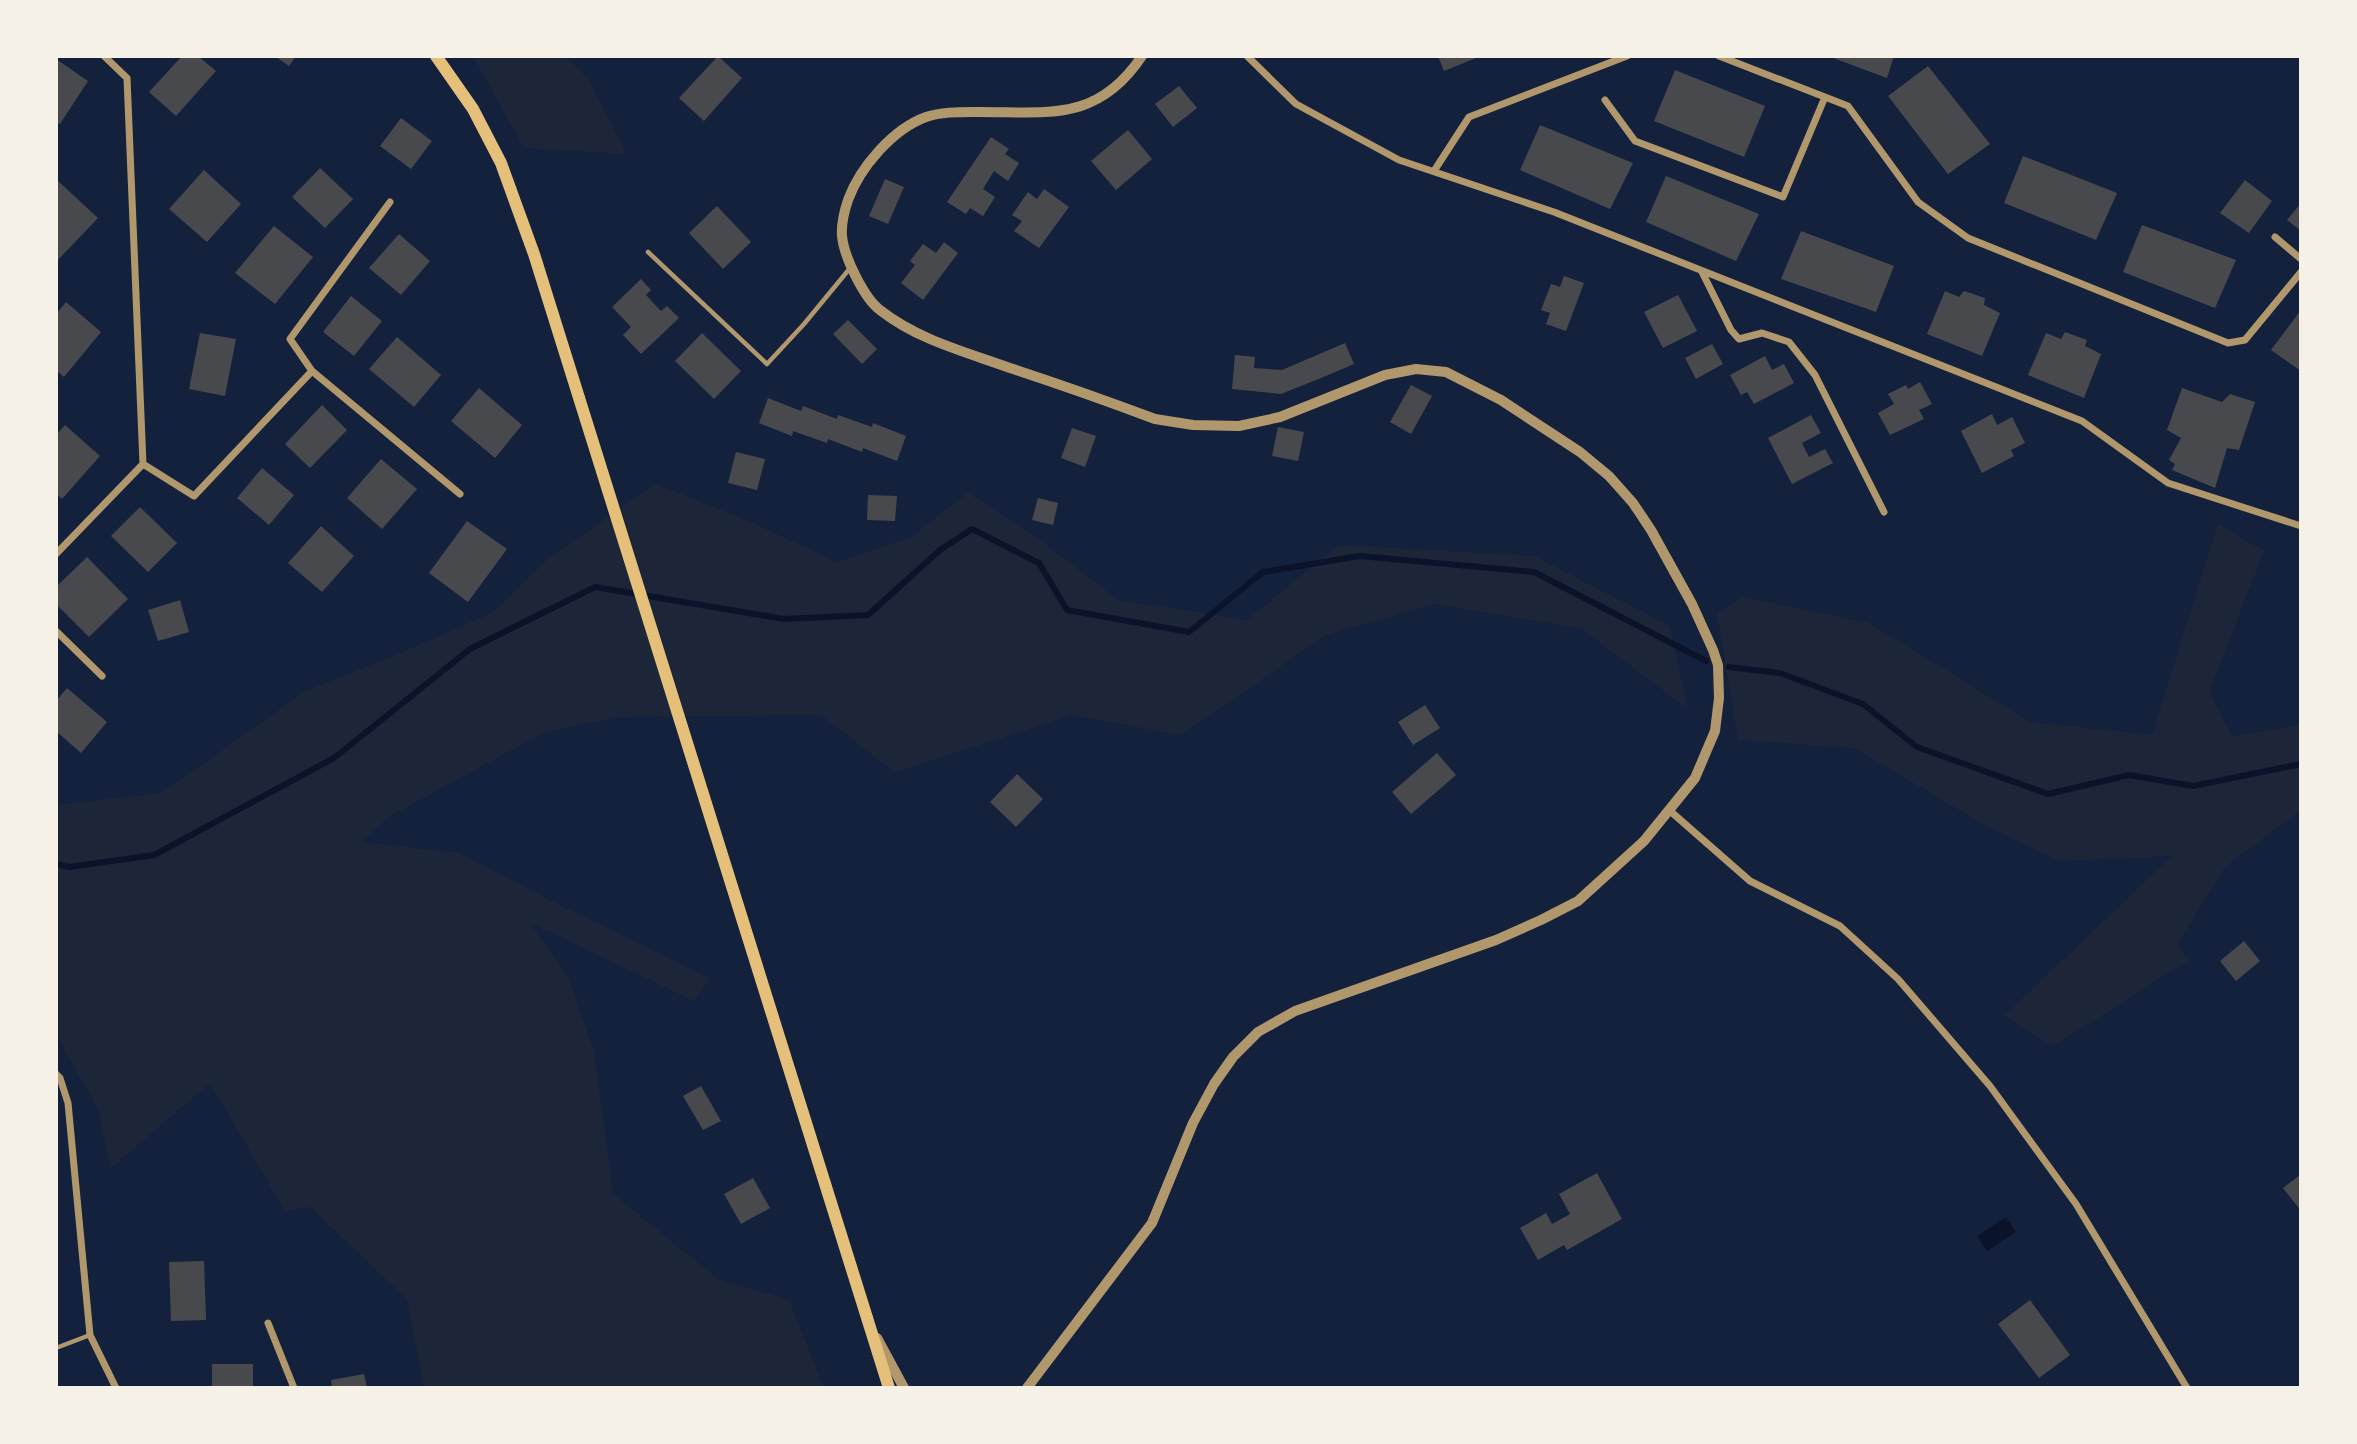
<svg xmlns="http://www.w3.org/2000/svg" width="2357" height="1444" viewBox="0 0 2357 1444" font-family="Ubuntu,sans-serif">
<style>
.green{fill:#1d2539}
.water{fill:#0b132b}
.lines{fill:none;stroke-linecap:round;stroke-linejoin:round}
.stream{stroke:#0b132b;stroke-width:6}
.building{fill:#48494c}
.service{stroke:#b1986c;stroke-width:4.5}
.minor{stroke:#b1986c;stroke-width:7}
.tertiary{stroke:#b1986c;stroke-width:10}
.secondary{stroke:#e5c07b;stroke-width:12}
</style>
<rect width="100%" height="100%" fill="#14213d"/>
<path class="green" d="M473 56H565L588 79 627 154 524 148Z
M656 484 753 523 837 562 911 537 968 493 1043 542 1118 600 1247 620 1339 545 1534 556 1670 626 1687 708 1582 629 1434 604 1326 635 1181 735 1073 715 895 772 821 715 618 717 545 732 390 816 361 842 459 853 554 902 710 978 694 1001 529 922 568 977 594 1051 613 1194 718 1279 789 1300 824 1388H424L407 1299 310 1207 285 1211 210 1083 111 1168 98 1109 56 1035V805L162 793 306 691 391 657 492 613 550 557Z
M2218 524 2264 551 2209 692 2232 736 2301 725V810L2225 867 2177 944 2189 960 2053 1046 2004 1016 2172 856 2060 861 1988 827 1855 748 1738 740 1717 613 1743 597 1869 623 2030 722 2152 735Z"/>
<path class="water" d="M2006 1217 2016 1232 1987 1251 1977 1236Z"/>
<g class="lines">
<path class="stream" d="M1729 667 1780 673 1863 704 1917 747 2048 794 2129 775 2193 786 2301 764
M56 864 69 867 154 855 334 758 470 649 595 587 784 619 868 615 940 550 972 529 1039 563 1067 610 1189 632 1263 572 1360 556 1534 572 1706 661"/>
</g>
<path class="building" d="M182 56H198L216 71 176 116 149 92Z
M275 56H296L289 66Z
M718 56 742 78 704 121 679 98Z
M1438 56H1481L1444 71Z
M1828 56H1894L1887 78Z
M56 59 88 81 60 124 56 122Z
M1928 66 1990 144 1948 174 1888 96Z
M1675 70 1765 106 1744 157 1654 121Z
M1179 86 1197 108 1173 127 1155 104Z
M401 118 432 141 411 169 380 146Z
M1540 125 1633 163 1610 209 1520 170Z
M1128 130 1152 159 1116 190 1091 161Z
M991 137 1009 149 1005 154 1019 163 1008 181 994 171 983 189 995 197 983 216 970 208 966 214 947 202Z
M2023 156 2117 193 2096 240 2004 203Z
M320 168 353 199 325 228 292 197Z
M204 170 241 204 207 242 169 209Z
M1666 176 1759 214 1736 261 1646 222Z
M56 179 98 218 56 262Z
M885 179 904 187 888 224 869 216Z
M2245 180 2272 201 2249 233 2220 213Z
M1044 189 1069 207 1039 248 1014 231 1022 221 1012 215 1028 192 1037 199Z
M2301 203V231L2287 220Z
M717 206 751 242 723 269 689 233Z
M2142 225 2236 260 2215 308 2123 272Z
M274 226 313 257 275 304 235 273Z
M1801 231 1894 266 1876 312 1781 279Z
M399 234 430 261 401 295 369 268Z
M944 242 958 253 923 300 901 283 915 265 910 261 923 244 936 253Z
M1564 276 1584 283 1566 331 1546 324 1550 313 1541 310 1551 284 1560 287Z
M641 279 651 290 646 295 661 311 667 306 679 318 641 354 623 335 631 327 612 307Z
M1945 291 1959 297 1964 291 1985 298 1984 305 2000 313 1982 356 1927 334Z
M1678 295 1697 331 1663 348 1644 312Z
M351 296 382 321 354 356 323 332Z
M66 302 101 332 64 377 56 370V314Z
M2301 310V371L2271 350Z
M848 320 877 349 862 364 833 334Z
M2065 332 2087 340 2085 346 2101 354 2084 398 2028 375 2046 333 2061 339Z
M200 333 236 339 225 396 189 389Z
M702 333 741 371 714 399 675 361Z
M397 337 441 375 414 407 369 369Z
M1345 343 1354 364 1321 378 1281 394 1232 389 1235 355 1255 357 1254 368 1282 370Z
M1712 344 1723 364 1696 379 1685 358Z
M1765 356 1772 370 1784 364 1794 383 1754 404 1747 392 1741 395 1730 375Z
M1920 382 1932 404 1919 410 1924 419 1890 435 1878 413 1894 404 1888 394 1906 385 1908 389Z
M1411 385 1432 396 1411 434 1390 422Z
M479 388 522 425 495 458 451 421Z
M2182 388 2222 402 2230 394 2255 402 2239 450 2227 448 2215 488 2172 470 2175 464 2169 460 2181 438 2167 430Z
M768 398 801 411 803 406 837 419 838 415 872 427 873 423 906 436 897 461 863 448 862 452 828 439 827 443 793 431 792 436 759 423Z
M322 405 347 430 310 468 285 444Z
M1992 414 1997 425 2012 417 2025 443 2011 450 2014 456 1982 473 1961 431Z
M1811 415 1821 433 1802 443 1809 457 1825 449 1833 463 1792 484 1768 438Z
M65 425 100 456 62 499 56 494V435Z
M1278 427 1304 432 1298 461 1272 456Z
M1072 428 1096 436 1085 467 1061 458Z
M736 452 765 459 757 490 728 483Z
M381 459 417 489 382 529 347 498Z
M262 468 294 495 269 525 237 498Z
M868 495 897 496 895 521 867 520Z
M1038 498 1058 503 1053 525 1032 520Z
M140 507 177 543 148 572 111 536Z
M467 521 507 549 468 602 429 573Z
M321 526 354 556 322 592 288 563Z
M87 557 128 599 89 637 56 604V587Z
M180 600 189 632 158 641 148 610Z
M67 688 107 722 81 753 56 731V701Z
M1425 705 1440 728 1413 745 1398 722Z
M1437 753 1456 775 1411 814 1392 792Z
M1017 774 1043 799 1016 827 990 802Z
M2244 941 2260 961 2236 981 2220 961Z
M701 1086 721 1121 703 1130 683 1096Z
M1597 1173 1622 1219 1567 1250 1564 1245 1538 1260 1520 1228 1546 1213 1552 1224 1570 1214 1559 1194Z
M2301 1174V1211L2283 1188Z
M753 1178 770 1208 741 1224 724 1194Z
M204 1261 206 1320 171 1321 169 1262Z
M2030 1300 2070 1355 2039 1378 1998 1324Z
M212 1364H253V1388H212Z
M364 1374 367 1388H332L331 1380Z"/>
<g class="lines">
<path class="service" d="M648 252 767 364 804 324 851 267
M56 1348 90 1335"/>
<path class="minor" d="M104 56 127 78 143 464 194 496 312 371
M1247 56 1296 104 1399 160 1554 212 2082 421 2168 483 2301 526
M1719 56 1848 106 1918 202 1968 238 2228 343 2245 340 2301 272
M1605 100 1635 141 1783 197 1825 97
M1434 171 1469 117 1627 56
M390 202 290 339 312 371 460 494
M2275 237 2301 259
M1702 272 1731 330 1739 339 1762 333 1789 342 1815 375 1884 512
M56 554 143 464
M56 631 102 676
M1669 810 1750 881 1840 926 1898 979 1990 1086 2076 1204 2187 1388
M56 1074 60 1078 68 1103 90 1335 116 1388
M268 1323 294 1388"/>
<path class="tertiary" d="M877 1338 904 1388
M1027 1388 1152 1223 1193 1123 1214 1084 1233 1057 1258 1032 1295 1011 1496 940 1541 920 1578 901 1644 841 1695 778 1715 731 1719 698 1718 665 1713 650 1692 604 1651 530 1633 503 1609 476 1580 452 1501 400 1446 372 1416 369 1385 375 1280 417 1239 426 1193 425 1155 419C1107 401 1059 384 1010 368 966 352 918 340 880 310 864 298 844 257 842 236 841 223 844 212 848 200 860 167 893 129 926 117 941 112 957 112 973 112 1044 111 1096 125 1142 56"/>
<path class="secondary" d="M436 56 473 109 501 163 534 254 889 1388"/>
</g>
<rect width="2357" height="1444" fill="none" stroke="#f6f1e7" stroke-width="116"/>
</svg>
